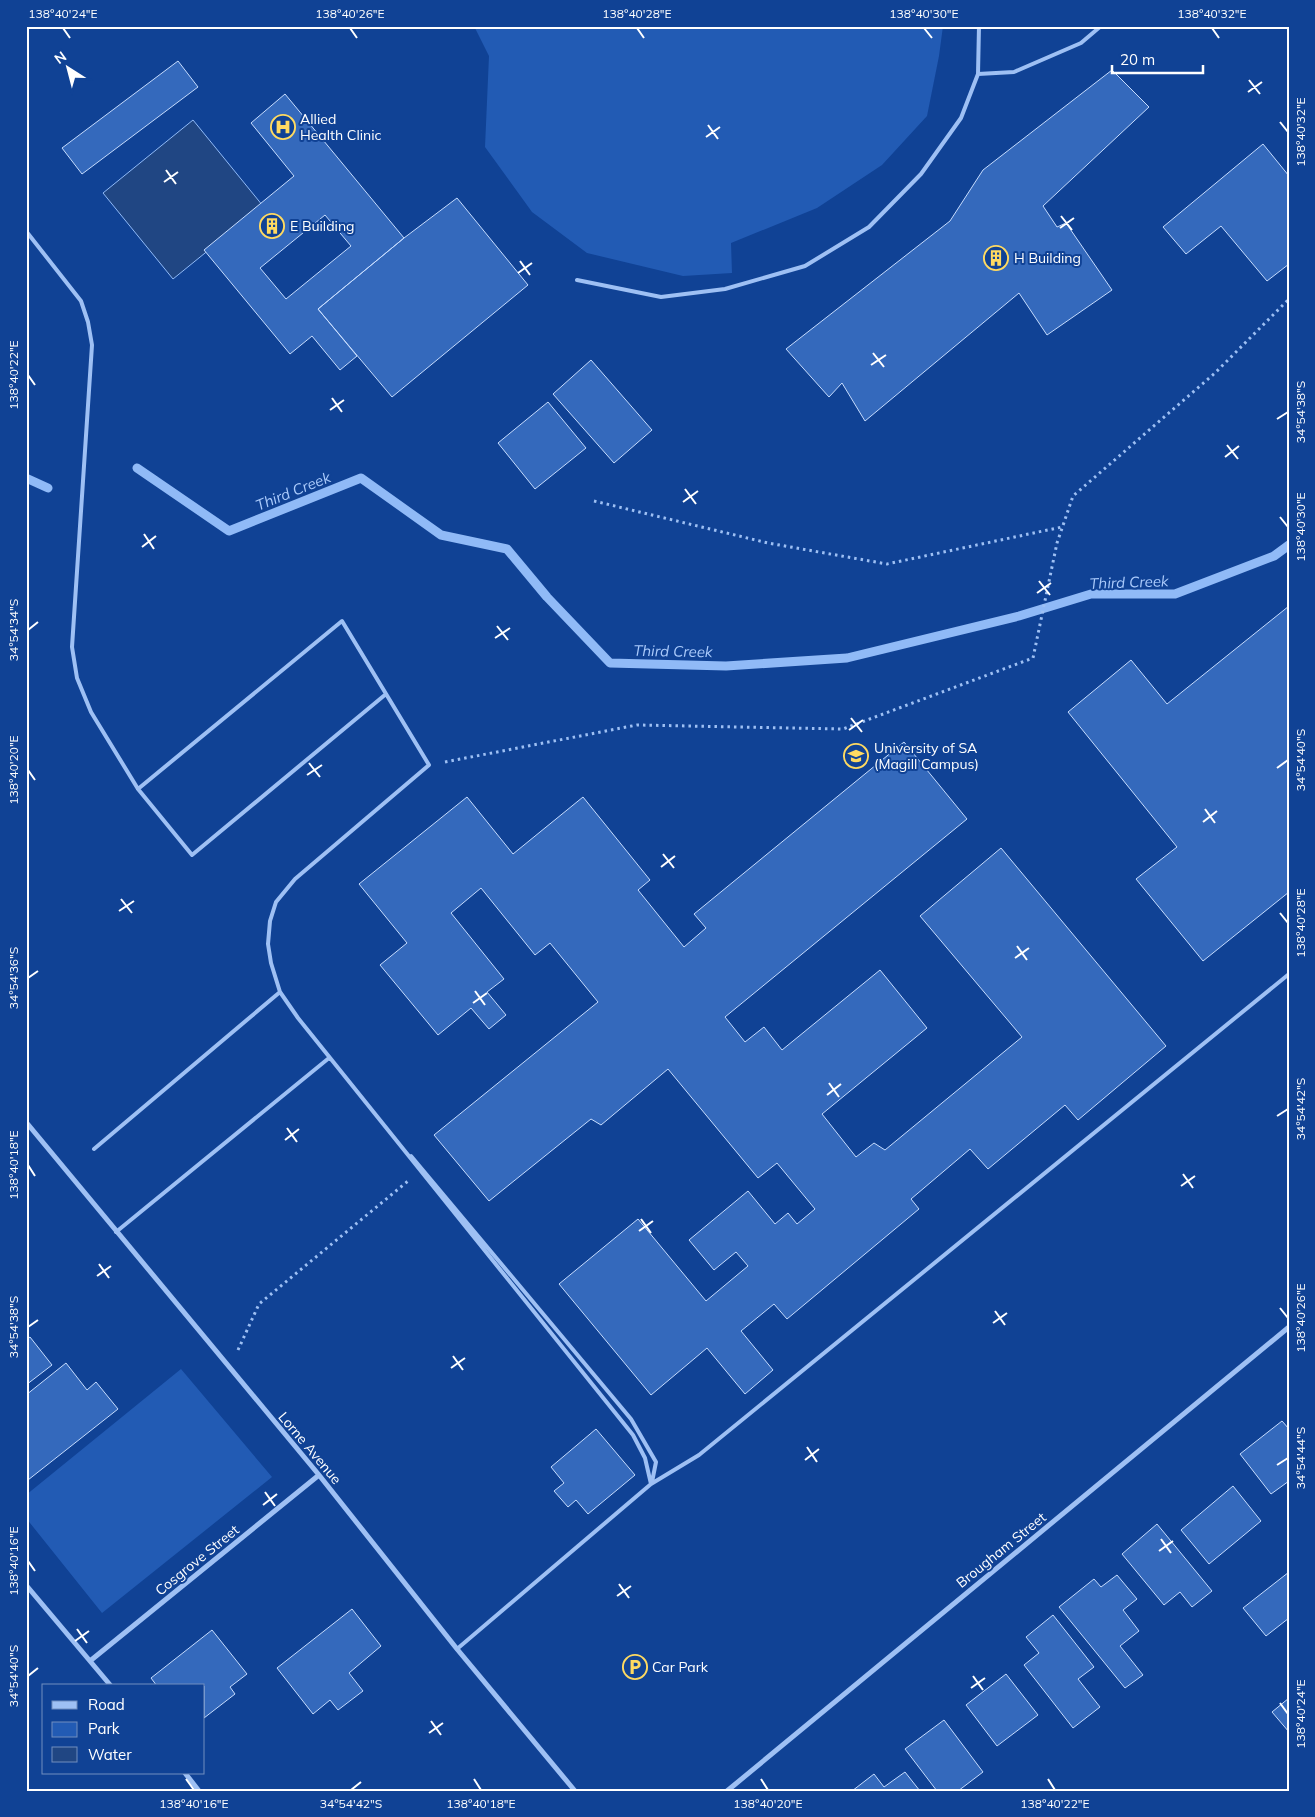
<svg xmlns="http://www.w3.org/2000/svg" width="1315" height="1817" viewBox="0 0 1315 1817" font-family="Mulish,sans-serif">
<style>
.green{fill:#225bb4}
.water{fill:#204683;stroke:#90baf7}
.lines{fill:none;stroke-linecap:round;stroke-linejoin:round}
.stream{stroke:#90baf7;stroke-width:9}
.building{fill:#3469bc;stroke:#c6dcfe;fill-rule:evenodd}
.path{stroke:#9ec0f4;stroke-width:3;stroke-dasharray:2.5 4;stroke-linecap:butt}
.lane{stroke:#9ec0f4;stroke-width:4}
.street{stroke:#9ec0f4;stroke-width:5}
.ticks{fill:none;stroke:#fff;stroke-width:2}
.labels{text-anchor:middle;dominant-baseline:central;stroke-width:4;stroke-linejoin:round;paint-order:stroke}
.poi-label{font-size:14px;fill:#fff;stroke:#104295;text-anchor:start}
.street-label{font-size:14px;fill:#fff;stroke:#104295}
.water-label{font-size:15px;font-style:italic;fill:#aacafb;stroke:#104295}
.neatline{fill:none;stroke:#fff;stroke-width:2}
.ticks-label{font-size:12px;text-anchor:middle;fill:#fff}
</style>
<rect width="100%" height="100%" fill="#104295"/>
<path class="green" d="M474 26H943L939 56 927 116 882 165 817 208 731 243 732 273 683 276 587 253 532 212 485 147 489 56Z
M181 1369 272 1477 102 1613 26 1518V1495Z"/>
<path class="water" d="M193 120 263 206 173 279 103 193Z"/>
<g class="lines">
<path class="stream" d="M137 468 229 531 361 478 441 535 507 549 547 597 610 663 726 666 847 658 1019 616 1091 594H1175L1274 556 1289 545
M26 478 48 488"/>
</g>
<path class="building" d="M178 61 198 87 82 174 62 148Z
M1112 70 1149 107 1043 206 1057 227 1066 223 1112 290 1047 335 1019 293 865 421 842 383 829 397 786 349 950 221 983 170Z
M285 94 404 238 318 309 357 356 340 370 312 336 290 354 204 250 294 176 251 123ZM325 215 351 246 286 299 260 268Z
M1263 144 1289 176V264L1267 281 1221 226 1186 254 1163 227Z
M457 198 528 285 392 397 318 309 404 238Z
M591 360 652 430 614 463 553 394Z
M548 402 586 448 535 489 498 443Z
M1289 606V892L1203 961 1136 879 1177 847 1068 712 1131 660 1167 704Z
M904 742 967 819 725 1017 745 1042 764 1027 782 1050 880 970 927 1028 822 1114 856 1157 874 1143 885 1150 1022 1037 920 916 1001 848 1166 1046 1078 1120 1065 1105 988 1169 970 1149 911 1199 919 1209 787 1319 774 1304 741 1331 773 1370 745 1394 707 1348 651 1395 559 1284 638 1219 706 1301 748 1266 736 1252 714 1270 689 1240 748 1191 775 1224 788 1213 797 1224 815 1209 777 1163 758 1178 668 1069 601 1125 591 1119 489 1201 434 1135 598 1002 550 943 535 955 481 888 451 913 504 979 487 992 506 1015 489 1029 471 1008 438 1035 380 965 407 943 359 884 467 797 513 854 583 797 650 880 638 890 684 947 706 928 694 914Z
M30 1337 52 1365 26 1385V1340Z
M66 1363 87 1390 96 1382 118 1409 28 1480 26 1478V1395Z
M1282 1421 1289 1429V1481L1271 1494 1240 1454Z
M596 1429 635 1475 588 1514 576 1500 568 1507 554 1491 564 1483 551 1467Z
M1233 1486 1261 1521 1209 1564 1181 1530Z
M1157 1524 1212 1591 1192 1607 1180 1592 1164 1605 1122 1554Z
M1289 1572V1618L1266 1636 1243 1608Z
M1117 1575 1137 1599 1123 1610 1139 1631 1120 1646 1143 1675 1125 1688 1059 1607 1094 1579 1101 1587Z
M352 1609 381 1646 349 1673 363 1691 338 1710 330 1700 313 1714 277 1668Z
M1053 1615 1094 1667 1078 1679 1100 1707 1073 1728 1024 1665 1039 1653 1026 1637Z
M212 1630 247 1674 230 1687 235 1694 204 1718V1686H157L151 1678Z
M1006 1674 1038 1715 997 1746 966 1705Z
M1289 1698V1732L1272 1712Z
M944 1720 983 1772 958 1791H937L905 1749Z
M905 1772 920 1791H852L874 1774 884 1787Z"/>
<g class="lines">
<path class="path" d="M594 501 768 543 887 564 1062 527
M445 762 637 725 843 729 1033 658 1057 543 1073 496 1215 373 1289 299
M238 1350 259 1304 408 1181"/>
<path class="lane" d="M978 74 1014 72 1081 43 1101 26
M26 231 81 301 88 322 92 345 72 647 77 678 91 712 138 789 342 621 429 765 295 879 276 902 270 921 268 944 271 963 280 992 298 1018 633 1435 645 1458 651 1484
M577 280 661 297 725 289 805 266 869 227 921 174 961 118 978 74 979 26
M138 789 192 855 386 694
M94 1149 280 992
M411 1156 631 1419 656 1462 652 1482
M116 1232 329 1058 330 1059
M457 1649 651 1484 699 1455 1289 974"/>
<path class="street" d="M26 1122 319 1475 457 1649 575 1791
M26 1585 111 1686
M90 1661 319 1475
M185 1773 199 1791
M727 1791 1289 1327"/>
</g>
<path class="ticks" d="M63 28 70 38M350 28 357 38M637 28 644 38M924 28 932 38M1212 28 1219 38M1249 80 1260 94M1248 92 1262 82M1280 122 1288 132M708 125 718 139M706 137 720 127M166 170 176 184M164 182 178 172M1061 216 1072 230M1060 228 1074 218M520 261 530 275M518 273 532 263M873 353 884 367M871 365 886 355M28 375 35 385M332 398 342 412M330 410 344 400M1277 419 1288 412M1227 445 1238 459M1225 457 1239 446M685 489 696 504M683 502 698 491M1280 517 1288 527M144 534 154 549M142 547 156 536M1039 581 1050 595M1037 593 1051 583M497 626 508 640M28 630 38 622M495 638 510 628M851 718 862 732M849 730 863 720M309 763 320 777M1277 768 1288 760M28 770 35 780M307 775 322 765M1205 809 1215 823M1203 822 1217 811M663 854 674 868M661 867 675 856M121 899 132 913M119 911 134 901M1280 913 1288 923M1017 946 1027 960M1015 958 1029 948M28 978 38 971M475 991 485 1005M473 1003 487 993M829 1083 839 1097M827 1095 841 1084M1277 1116 1288 1109M287 1128 297 1142M285 1140 299 1129M28 1165 35 1176M1183 1174 1193 1188M1181 1186 1195 1176M641 1219 651 1233M639 1231 653 1221M99 1264 109 1278M97 1276 111 1266M1280 1308 1288 1318M995 1311 1005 1325M993 1323 1007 1313M28 1327 38 1320M453 1356 463 1370M451 1368 465 1358M807 1447 817 1462M805 1460 819 1449M1277 1465 1288 1458M265 1492 275 1506M263 1505 277 1494M1161 1539 1171 1553M1159 1551 1173 1541M28 1561 35 1571M619 1584 629 1598M617 1596 631 1586M77 1629 87 1643M75 1641 89 1631M28 1676 38 1668M973 1676 983 1690M971 1688 985 1678M1280 1703 1288 1714M431 1721 441 1735M429 1733 443 1723M186 1779 194 1790M474 1779 481 1790M761 1779 768 1790M1048 1779 1055 1790M351 1790 361 1782"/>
<defs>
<symbol id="hospital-ring" viewBox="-11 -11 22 22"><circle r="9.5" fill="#104295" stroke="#ffda61" stroke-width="1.5"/><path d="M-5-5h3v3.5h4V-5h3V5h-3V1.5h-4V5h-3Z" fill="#ffda61"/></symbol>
<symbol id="building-ring" viewBox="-11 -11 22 22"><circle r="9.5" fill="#104295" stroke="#ffda61" stroke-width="1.5"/><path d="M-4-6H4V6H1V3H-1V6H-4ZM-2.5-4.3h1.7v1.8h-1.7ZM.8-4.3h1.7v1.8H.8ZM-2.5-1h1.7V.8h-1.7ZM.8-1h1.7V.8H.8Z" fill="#ffda61"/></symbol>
<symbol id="university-ring" viewBox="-11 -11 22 22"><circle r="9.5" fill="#104295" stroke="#ffda61" stroke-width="1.5"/><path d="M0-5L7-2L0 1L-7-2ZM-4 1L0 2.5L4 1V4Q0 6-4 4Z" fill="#ffda61"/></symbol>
<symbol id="parking-ring" viewBox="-11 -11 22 22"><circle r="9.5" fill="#104295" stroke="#ffda61" stroke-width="1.5"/><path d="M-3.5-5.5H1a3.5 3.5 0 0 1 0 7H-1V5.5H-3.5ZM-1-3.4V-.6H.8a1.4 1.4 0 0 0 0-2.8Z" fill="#ffda61"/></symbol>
</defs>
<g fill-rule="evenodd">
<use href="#hospital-ring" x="269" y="113" width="28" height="28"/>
<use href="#building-ring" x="258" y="212" width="28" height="28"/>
<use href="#building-ring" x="982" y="244" width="28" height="28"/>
<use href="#university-ring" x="842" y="742" width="28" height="28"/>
<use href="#parking-ring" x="621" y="1653" width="28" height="28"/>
</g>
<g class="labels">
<g class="poi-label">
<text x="300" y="119">Allied<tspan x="300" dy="16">Health Clinic</tspan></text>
<text x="290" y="226">E Building</text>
<text x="1014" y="258">H Building</text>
<text x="874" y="748">University of SA<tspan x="874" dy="16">(Magill Campus)</tspan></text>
<text x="652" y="1667">Car Park</text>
</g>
<g class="street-label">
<text transform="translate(310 1448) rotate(50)">Lorne Avenue</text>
<text transform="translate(1001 1550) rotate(-39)">Brougham Street</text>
<text transform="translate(197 1560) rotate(-39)">Cosgrove Street</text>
</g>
<g class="water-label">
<text transform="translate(293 491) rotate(-22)">Third Creek</text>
<text transform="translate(1129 582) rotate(-2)">Third Creek</text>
<text transform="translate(673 651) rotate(1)">Third Creek</text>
</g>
</g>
<rect width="1315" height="1817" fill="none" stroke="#104295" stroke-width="55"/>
<rect x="42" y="1684" width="162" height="90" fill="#104295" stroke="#708ebf"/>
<rect x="52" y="1701" width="25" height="8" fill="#9ec0f4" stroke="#708ebf"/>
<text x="88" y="1710" font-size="15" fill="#ffffff">Road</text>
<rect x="52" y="1722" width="25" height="15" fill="#225bb4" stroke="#708ebf"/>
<text x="88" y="1734" font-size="15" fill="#ffffff">Park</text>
<rect x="52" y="1747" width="25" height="15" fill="#204683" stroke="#708ebf"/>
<text x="88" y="1760" font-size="15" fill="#ffffff">Water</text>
<g transform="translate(68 68) rotate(324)" stroke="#104295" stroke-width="4" paint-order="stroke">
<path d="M0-4L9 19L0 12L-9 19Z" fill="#ffffff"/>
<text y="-8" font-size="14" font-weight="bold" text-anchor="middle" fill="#ffffff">N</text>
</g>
<path d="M1112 65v8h91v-8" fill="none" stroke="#ffffff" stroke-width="2.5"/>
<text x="1120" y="65" font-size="15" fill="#ffffff" stroke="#104295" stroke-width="4" paint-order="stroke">20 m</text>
<rect x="28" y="28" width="1260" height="1762" class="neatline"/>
<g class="ticks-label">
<text x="63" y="18">138°40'24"E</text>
<text x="350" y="18">138°40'26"E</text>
<text x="637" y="18">138°40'28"E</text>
<text x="924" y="18">138°40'30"E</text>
<text x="1212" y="18">138°40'32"E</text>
<text transform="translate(1301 132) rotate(-90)" y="4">138°40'32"E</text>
<text transform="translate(14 375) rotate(-90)" y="4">138°40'22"E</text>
<text transform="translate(1301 412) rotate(-90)" y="4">34°54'38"S</text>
<text transform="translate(1301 527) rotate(-90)" y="4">138°40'30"E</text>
<text transform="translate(14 630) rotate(-90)" y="4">34°54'34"S</text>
<text transform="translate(1301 760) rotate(-90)" y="4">34°54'40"S</text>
<text transform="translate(14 770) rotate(-90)" y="4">138°40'20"E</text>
<text transform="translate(1301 923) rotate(-90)" y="4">138°40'28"E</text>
<text transform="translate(14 978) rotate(-90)" y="4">34°54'36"S</text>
<text transform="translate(1301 1109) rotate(-90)" y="4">34°54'42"S</text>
<text transform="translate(14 1165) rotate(-90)" y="4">138°40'18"E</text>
<text transform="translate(1301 1318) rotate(-90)" y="4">138°40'26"E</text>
<text transform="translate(14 1327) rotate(-90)" y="4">34°54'38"S</text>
<text transform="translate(1301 1458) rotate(-90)" y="4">34°54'44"S</text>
<text transform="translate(14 1561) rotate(-90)" y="4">138°40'16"E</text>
<text transform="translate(14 1676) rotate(-90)" y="4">34°54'40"S</text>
<text transform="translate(1301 1714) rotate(-90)" y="4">138°40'24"E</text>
<text x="194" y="1808">138°40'16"E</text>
<text x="351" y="1808">34°54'42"S</text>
<text x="481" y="1808">138°40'18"E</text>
<text x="768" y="1808">138°40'20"E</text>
<text x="1055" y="1808">138°40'22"E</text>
</g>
</svg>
